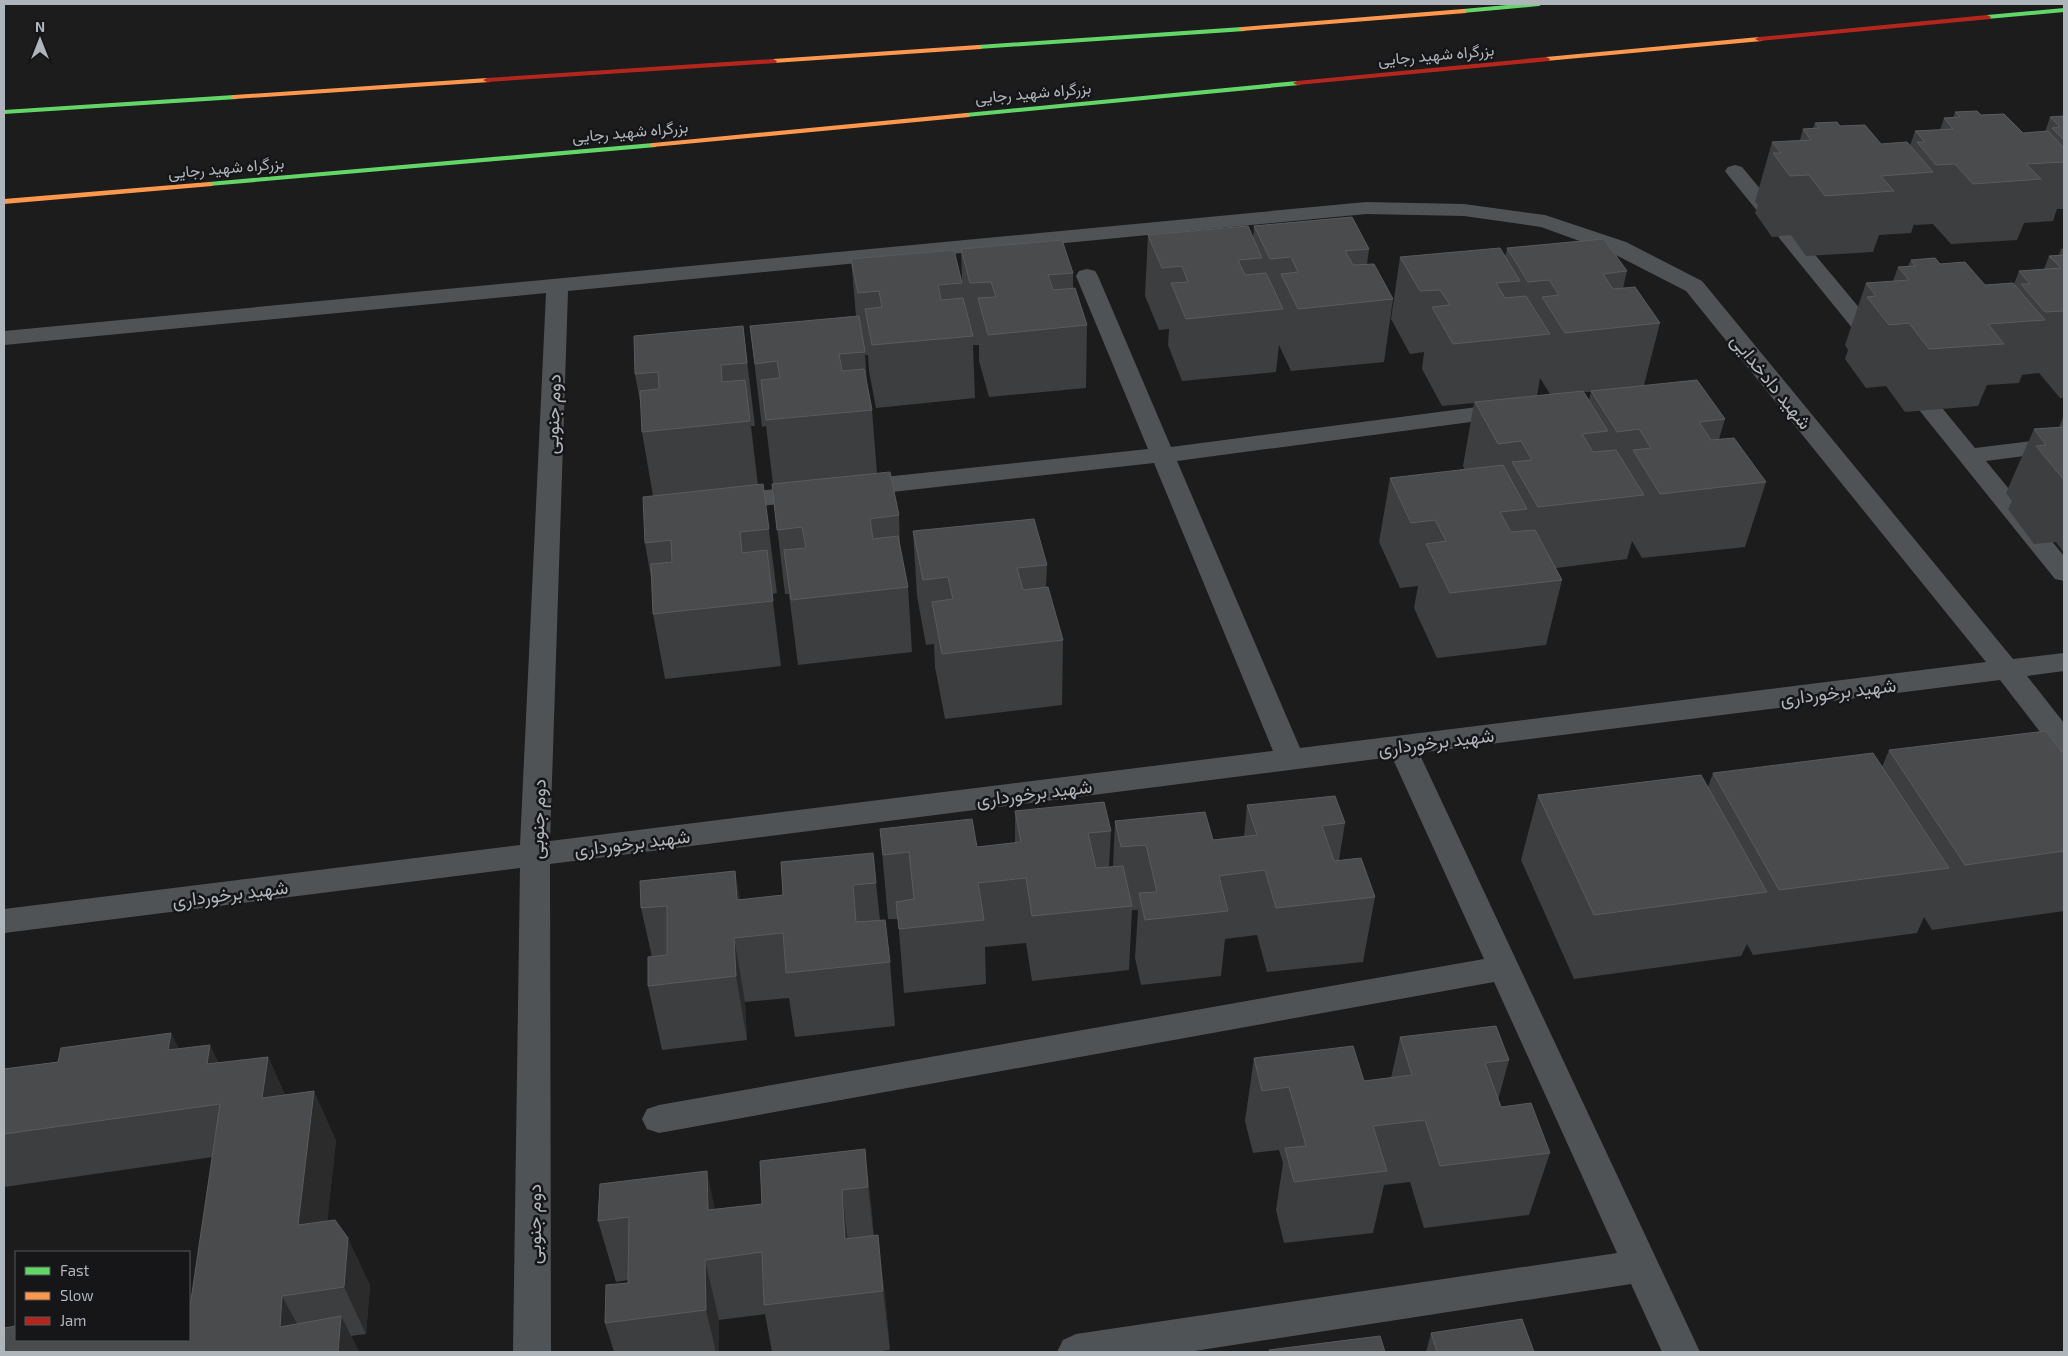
<svg xmlns="http://www.w3.org/2000/svg" width="2068" height="1356" viewBox="0 0 2068 1356" font-family="'Exo 2',Vazirmatn,sans-serif">
<style>
.lines{fill:none;stroke-linecap:round;stroke-linejoin:round}
.street{fill:#505355;fill-rule:evenodd}
.fast{fill:#63d668;fill-rule:evenodd}
.slow{fill:#ff974d;fill-rule:evenodd}
.jam{fill:#b3261e;fill-rule:evenodd}
.wall{fill:#3d3e3f;fill-rule:evenodd}
.shaded-wall{fill:#2b2b2c}
.building{fill:#4a4b4d;stroke:#595b5e}
.labels{text-anchor:middle;dominant-baseline:central;stroke-width:5;stroke-linejoin:round;paint-order:stroke}
.far-street-label{font-size:16px;fill:#aeb5bb;stroke:#161618}
.street-label{font-size:19px;fill:#aeb5bb;stroke:#161618}
</style>
<rect width="100%" height="100%" fill="#1c1c1c"/>
<g class="lines">
<path class="street" d="M1735 165 1742 167 1886 340 1889 345 1886 350 1878 352 1870 350 1728 175 1725 171 1728 167Z
M1366 202 1464 204 1545 215 1626 242 1702 281 2013 659 2064 653V671L2027 676 2064 723V753L2054 750 2000 680 1419 753 1700 1352H1662L1631 1284 1188 1352H1057L1063 1340 1076 1334 1617 1253 1494 982 659 1133 647 1129 642 1119 647 1109 659 1105 1484 959 1392 757 550 864 551 1352H513L520 868 4 933V909L520 845 546 293 4 345V331ZM1366 214 1464 216 1541 227 1610 252 1686 291 1986 662 1300 748 1177 461 1508 417 1516 415 1520 410 1516 405 1508 403 1171 447 1098 276 1095 271 1087 269 1079 271 1076 276 1148 449 856 480 847 483 844 488 847 493 856 496 1154 463 1273 751 550 841 568 291Z
M1907 373 1915 375 1975 448 2064 437V451L1986 461 2064 556V581L2055 579 1899 385 1895 380 1899 375Z
M811 485 820 487 823 493 820 499 729 510 720 508 717 502 720 496 729 494Z"/>
<path class="fast" d="M1518 4H1543L1539 6 1463 13 1459 11 1463 9Z
M2064 8V12L1987 19 1983 17 1987 15Z
M1242 27 1246 29 1245 31 978 49 974 47 978 45Z
M1297 81H1300V85L966 117 962 115 966 113Z
M234 95 238 97 237 99 4 114V110Z
M653 143H656V147L209 186 205 184 209 182Z"/>
<path class="slow" d="M1463 9H1466V13L1242 31 1238 29 1242 27Z
M1759 37 1763 39 1762 41 1546 61 1542 59 1546 57Z
M978 45 982 47 981 49 773 63 769 61 773 59Z
M487 78H490V82L234 99 230 97 234 95Z
M966 113 970 115 969 117 653 147 649 145 653 143Z
M209 182 213 184 212 186 4 204V199Z"/>
<path class="jam" d="M1987 15 1991 17 1990 19 1759 41 1755 39 1759 37Z
M1546 57 1550 59 1549 61 1297 85 1293 83 1297 81Z
M773 59 777 61 776 63 487 82 483 80 487 78Z"/>
</g>
<path class="wall" d="M1955 112 1981 115 2023 133 2045 132 2050 117 2064 116V209H2057L2053 221 2024 223 2017 240 1951 244 1933 224 1915 225 1914 224 1911 233 1879 235 1873 252 1806 256 1791 235 1772 237 1755 213 1758 205 1755 202 1772 142 1800 140 1803 129 1813 128 1815 123 1840 126 1881 144 1910 146 1915 131 1940 130 1944 118H1953Z
M1254 226 1369 249 1367 264 1393 299 1384 362 1291 371 1279 345 1276 372 1182 381 1168 345 1169 329 1159 330 1145 296 1148 235 1253 238Z
M1507 248 1627 271 1623 288 1660 323 1644 385 1725 419 1719 439 1766 482 1745 547 1642 558 1632 541 1627 559 1556 568 1562 580 1546 645 1437 658 1414 608 1418 586 1400 588 1379 542 1390 478 1465 470 1463 466 1474 403 1442 406 1422 369 1424 352 1410 354 1391 319 1400 257H1505ZM1540 378 1550 394 1537 396ZM1584 392H1591L1589 400Z
M2064 248V398H2060L2039 373 2022 375 2019 383 1987 385 1978 406 1905 412 1886 386 1866 388 1845 359 1848 350 1845 345 1866 283 1893 281 1898 267 1908 266 1911 260 1940 264 1985 285 2014 284 2019 271 2044 269 2049 256 2059 255 2061 249Z
M961 249 1073 273V288L1087 325 1086 388 989 397 979 361V345H973L975 398 876 408 869 371 868 355H865L867 382 872 410 877 473 899 515 900 547 908 587 912 652 798 665 789 594H785L772 484H773L766 426 762 427 750 326 856 316 851 259 962 280Z
M743 326 755 426H751L758 485 763 484 777 593 772 594 781 666 665 679 653 614 651 578 645 543 653 496 642 432 641 407 635 374Z
M2064 415V553L2056 542 2034 544 2008 509 2012 501 2006 493 2034 429 2059 427Z
M913 531 1047 565 1046 587 1063 640 1062 705 945 719 935 667 934 644 926 645 917 596Z
M1889 750 2064 755V911L1932 930 1924 917 1917 933 1753 955 1747 944 1741 956 1574 979 1521 860 1538 795 1708 787 1713 773 1882 767Z
M1247 805 1345 823 1339 860 1375 897 1363 962 1267 972 1257 935 1225 939 1221 976 1141 985 1135 958 1138 910H1132L1129 970 1032 981 1026 943 985 947 986 984 904 993 898 919H888L880 829 977 847 1015 843V811L1111 831 1109 867 1113 866 1115 821 1213 840 1244 837Z
M781 862 876 883 880 920 890 962 895 1026 795 1037 789 998 745 1002 747 1040 662 1050 648 986 652 957 641 908 735 871 740 900 783 895Z
M1400 1037 1509 1060 1498 1100 1501 1107 1550 1153 1529 1215 1424 1228 1410 1182 1384 1185 1373 1233 1284 1243 1276 1210 1283 1163 1279 1150 1253 1153 1245 1121 1254 1058 1364 1081 1391 1078Z
M179 1049 218 1063 268 1057 285 1095 336 1140 327 1221 370 1285 366 1334 351 1336 359 1352H4L191 1300 213 1157 4 1187V1069Z
M865 1149 874 1236 885 1296 890 1350 873 1352H772L765 1314 719 1320V1352H614L605 1323 628 1283V1280L616 1282 598 1221 600 1184 715 1209 762 1204Z
M1431 1333 1534 1352H1426Z"/>
<path class="shaded-wall" d="M743 326 755 426 747 363Z
M745 380 753 443 758 485 750 421Z
M767 550 775 615 781 666 773 601Z
M735 871 746 937 737 900Z
M734 938 745 1002 747 1040 736 976Z
M171 1033 196 1082 168 1050Z
M210 1045 234 1094 207 1064Z
M268 1057 290 1106 262 1098Z
M314 1091 336 1140 322 1272 298 1225Z
M865 1149 872 1211 875 1248 868 1187Z
M707 1171 720 1233 708 1210Z
M842 1190 849 1252 845 1239Z
M878 1235 885 1296 890 1350 883 1291Z
M348 1238 370 1285 366 1334 344 1287Z
M705 1260 719 1320V1352H716L706 1310Z
M282 1296 307 1342 280 1327Z
M341 1316 359 1352H338Z"/>
<path class="building" d="M1977 111 1981 115 2004 114 2023 133 2048 131 2064 148V162L2026 164 2041 179 1973 184 1955 164 1936 165 1917 142H1925L1915 131 1953 129 1944 118 1960 117 1955 112Z
M2064 116V140L2052 128 2060 127 2050 117Z
M1837 122 1840 126 1865 125 1881 144 1907 142 1933 172 1881 176 1894 191 1825 196 1809 175 1790 176 1773 153H1781L1772 142 1811 140 1803 129 1819 128 1815 123Z
M1352 217 1369 249 1345 251 1353 265 1374 264 1393 299 1298 309 1281 274 1298 272 1291 257 1270 259 1254 226Z
M1248 226 1262 258 1238 260 1245 275 1266 273 1283 309 1186 319 1171 283 1188 282 1182 266 1162 268 1148 235Z
M1604 239 1627 271 1603 274 1613 289 1635 287 1660 323 1565 333 1542 297 1559 295 1549 280 1528 282 1507 248Z
M1062 240 1073 273 1048 275 1053 290 1075 288 1087 325 988 335 978 298 996 297 991 282 970 283 961 249Z
M1500 248 1520 281 1496 283 1505 298 1526 296 1550 334 1453 344 1432 307 1450 305 1440 290 1420 291 1400 257Z
M954 250 962 283 938 285 941 300 963 298 973 336 872 345 865 309 882 307 879 291 858 293 851 259Z
M2064 255V311L2045 312 2021 284H2030L2019 271 2061 268 2049 256Z
M1935 258 1940 264 1965 262 1985 285 2013 283 2045 320 1988 324 2004 344 1929 349 1909 323 1889 325 1867 297 1876 296 1866 283 1909 280 1898 267 1915 266 1911 260Z
M859 316 865 352 839 354 842 371 864 369 872 410 766 420 761 380 780 378 777 361 755 364 750 326Z
M743 326 747 363 721 365 722 382 745 380 750 421 642 432 640 391 659 389 658 372 635 374 634 336Z
M1697 380 1725 419 1699 422 1711 440 1734 438 1766 482 1660 494 1633 450 1651 448 1639 429 1617 432 1591 391Z
M1583 391 1608 431 1582 434 1593 452 1616 450 1644 495 1538 507 1512 462 1532 460 1521 441 1498 444 1475 402Z
M2064 427V480L2036 446 2046 445 2034 429Z
M1503 465 1527 509 1500 512 1511 532 1535 530 1562 580 1450 593 1426 544 1446 541 1435 520 1411 523 1390 478Z
M890 472 899 515 870 519 873 539 898 536 908 587 791 600 784 550 806 548 802 527 777 530 772 484Z
M763 484 769 529 740 532 742 553 767 550 773 601 653 614 651 564 672 562 671 540 645 543 643 497Z
M1034 519 1047 565 1017 568 1023 590 1048 587 1063 640 942 654 932 602 953 599 948 577 923 580 913 531Z
M2046 731 2064 755V851L1965 865 1889 750Z
M1873 753 1949 868 1779 890 1713 773Z
M1701 775 1767 892 1594 915 1538 795Z
M1335 796 1345 823 1322 826 1334 861 1361 858 1375 897 1276 908 1265 870 1219 876 1228 911 1145 920 1139 893 1157 892 1146 845 1121 847 1115 821 1205 812 1213 840 1257 835 1247 805Z
M1104 802 1111 831 1088 833 1096 868 1123 866 1132 906 1032 916 1026 878 978 883 984 920 899 929 896 902 914 899 909 852 883 855 880 829 972 819 977 847 1021 842 1015 811Z
M873 853 876 883 853 885 856 922 885 920 890 962 786 973 783 933 734 938 736 976 648 986V957L667 955V906L641 908 640 881 735 871 737 900 783 895 781 862Z
M1496 1026 1509 1060 1485 1063 1501 1107 1531 1103 1550 1153 1440 1166 1425 1120 1373 1126 1387 1171 1294 1182 1285 1148 1306 1146 1289 1087 1262 1091 1254 1058 1353 1046 1364 1081 1412 1075 1400 1037Z
M171 1033 168 1050 210 1045 207 1064 268 1057 262 1098 314 1091 298 1225 335 1220 348 1238 344 1287 282 1296 280 1327 341 1316 338 1352H4V1328L16 1326V1340H189V1301L191 1300 220 1104 4 1134V1069L58 1062 61 1048Z
M865 1149 868 1187 842 1190 845 1239 878 1235 883 1291 764 1305 762 1252 705 1260 706 1310 605 1323 606 1285 628 1283 629 1217 598 1221 600 1184 707 1171 708 1210 762 1204 760 1161Z
M1522 1319 1534 1352H1437L1431 1333Z
M1380 1336 1385 1352H1270L1269 1350Z"/>
<g class="labels">
<g class="far-street-label">
<text transform="translate(1436 54) rotate(-5)">بزرگراه شهید رجایی</text>
<text transform="translate(1033 92) rotate(-5)">بزرگراه شهید رجایی</text>
<text transform="translate(630 131) rotate(-5)">بزرگراه شهید رجایی</text>
<text transform="translate(226 167) rotate(-5)">بزرگراه شهید رجایی</text>
</g>
<g class="street-label">
<text transform="translate(1772 381) rotate(51)">شهید دادخدایی</text>
<text transform="translate(552 414) rotate(-88)">دوم جنوبی</text>
<text transform="translate(1838 691) rotate(-7)">شهید برخورداری</text>
<text transform="translate(1436 741) rotate(-7)">شهید برخورداری</text>
<text transform="translate(1034 792) rotate(-7)">شهید برخورداری</text>
<text transform="translate(537 819) rotate(-88)">دوم جنوبی</text>
<text transform="translate(632 842) rotate(-7)">شهید برخورداری</text>
<text transform="translate(230 893) rotate(-7)">شهید برخورداری</text>
<text transform="translate(533 1224) rotate(-90)">دوم جنوبی</text>
</g>
</g>
<rect width="2068" height="1356" fill="none" stroke="#aeb5bb" stroke-width="10"/>
<rect x="15" y="1251" width="175" height="90" fill="#161618" stroke="#535659"/>
<rect x="25" y="1267" width="25" height="8" fill="#63d668" stroke="#535659"/>
<text x="60" y="1276" font-size="15" fill="#aeb5bb">Fast</text>
<rect x="25" y="1292" width="25" height="8" fill="#ff974d" stroke="#535659"/>
<text x="60" y="1301" font-size="15" fill="#aeb5bb">Slow</text>
<rect x="25" y="1317" width="25" height="8" fill="#b3261e" stroke="#535659"/>
<text x="60" y="1326" font-size="15" fill="#aeb5bb">Jam</text>
<g transform="translate(40 40)" stroke="#161618" stroke-width="4" paint-order="stroke">
<path d="M0-4L9 19L0 12L-9 19Z" fill="#aeb5bb"/>
<text y="-8" font-size="14" font-weight="bold" text-anchor="middle" fill="#aeb5bb">N</text>
</g>
</svg>
